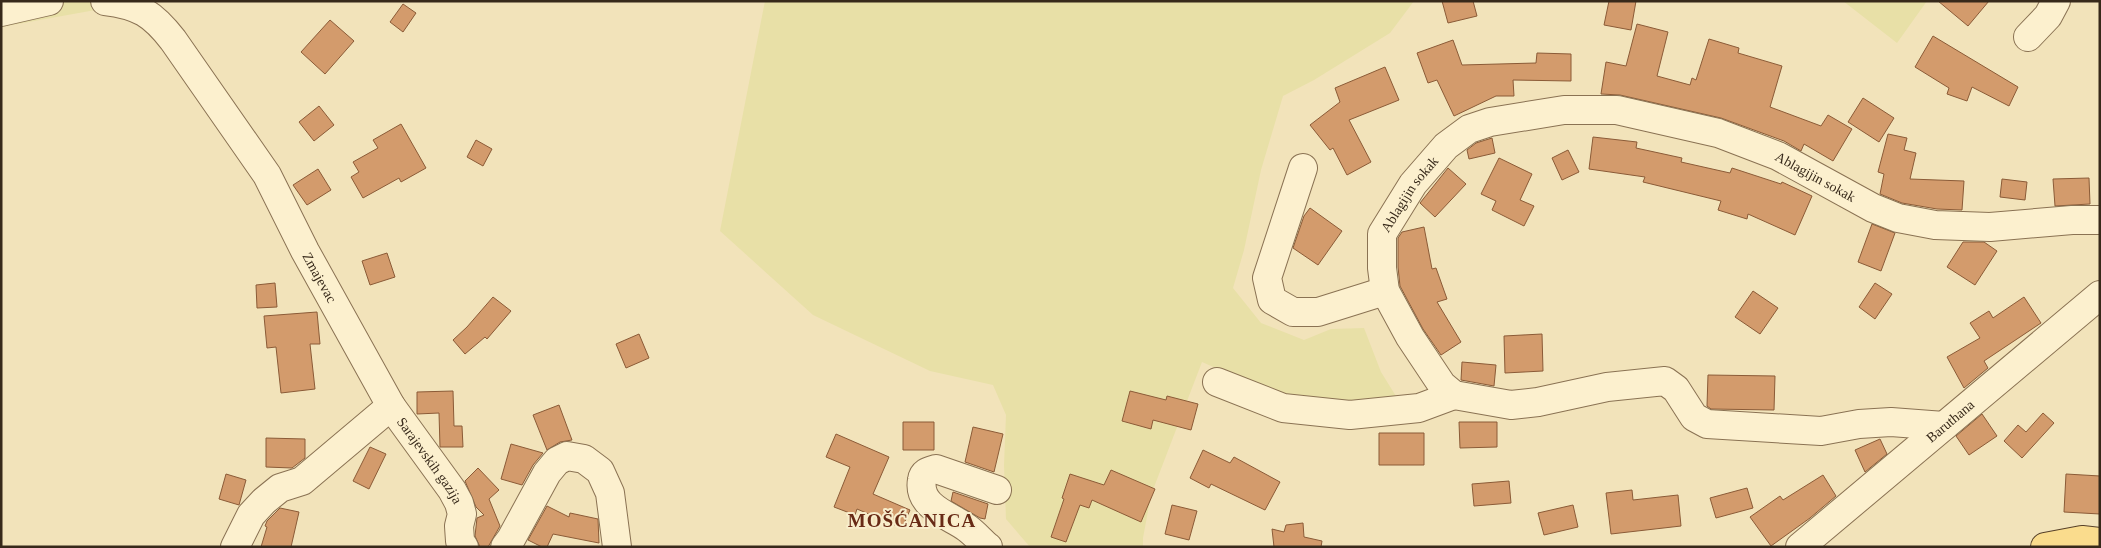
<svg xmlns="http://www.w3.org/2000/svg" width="2101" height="548" viewBox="0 0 2101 548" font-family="'Times New Roman',serif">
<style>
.farmland{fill:#e8e0a7}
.building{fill:#d39b6c;stroke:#8b5b37}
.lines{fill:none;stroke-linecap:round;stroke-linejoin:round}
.minor-casing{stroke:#8a7253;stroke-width:30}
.major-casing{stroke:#574028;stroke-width:30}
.minor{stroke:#fcf0ce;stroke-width:28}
.major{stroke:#fadc8d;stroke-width:28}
.labels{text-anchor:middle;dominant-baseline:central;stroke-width:4;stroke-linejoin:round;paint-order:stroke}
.street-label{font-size:14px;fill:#37291a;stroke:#f8edcb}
.district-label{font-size:19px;font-weight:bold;letter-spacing:1px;fill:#682a15;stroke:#f8edcb}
</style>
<rect width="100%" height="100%" fill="#f2e3ba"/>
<path class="farmland" d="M1 1H130L112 7 1 27Z
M765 1H1414L1390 33 1314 80 1283 96 1261 170 1244 250 1233 288 1261 323 1304 340 1331 329 1364 328 1381 372 1404 409 1291 401 1202 362 1151 495 1143 538V547H1030L1006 519 1004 465 1006 415 993 385 930 371 813 315 720 231Z
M1843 1H1927L1897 43Z"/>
<path class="building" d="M1442 1H1473L1477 16 1448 23Z
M1609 1H1636L1631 30 1604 25Z
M1938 1H1989L1968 26Z
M403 4 416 13 403 32 390 22Z
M330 20 354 41 325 74 301 52Z
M1637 24 1668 32 1657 76 1690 85 1692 78 1696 80 1709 39 1739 48 1738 53 1782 66 1770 107 1821 126 1828 115 1852 129 1833 161 1804 144 1801 151 1784 141 1721 118 1620 95 1601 94 1606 62 1626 66Z
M1933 36 2018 87 2009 106 1972 87 1967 101 1947 94 1949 88 1915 67Z
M1453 40 1462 65 1536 63 1537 53 1571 54V81L1513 80 1514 96H1496L1454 116 1437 80 1428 83 1417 53Z
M1385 67 1399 100 1349 120 1371 162 1347 175 1333 148 1330 150 1310 125 1340 102 1335 88Z
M1863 98 1894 118 1879 142 1848 122Z
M319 106 334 125 314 141 299 122Z
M401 124 426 168 401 182 399 178 363 198 351 177 359 172 353 162 378 148 373 140Z
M1888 134 1907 138 1904 150 1916 153 1910 179 1964 181 1962 210 1937 209 1902 203 1880 194 1884 174 1878 172Z
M1593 137 1637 142 1636 148 1682 158 1681 162 1730 173 1732 168 1781 184 1782 182 1812 196 1795 235 1748 214 1747 219 1718 210 1721 201 1643 182 1645 177 1589 169Z
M1492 138 1495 153 1469 159 1467 150 1476 143Z
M476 140 492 149 483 166 467 157Z
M1568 150 1579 172 1562 180 1552 158Z
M1499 158 1532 174 1520 200 1534 206 1524 226 1492 210 1496 201 1481 194Z
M1448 168 1466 184 1435 217 1420 203Z
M318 169 331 190 307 205 293 185Z
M2089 178 2090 204 2055 206 2053 179Z
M2002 179 2027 182 2025 200 2000 197Z
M1310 208 1342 231 1318 265 1293 248 1304 216Z
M1872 224 1895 233 1881 271 1858 262Z
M1424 227 1432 269 1436 268 1447 299 1437 302 1461 342 1441 355 1423 329 1400 286 1398 267V238L1402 232Z
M1963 242H1984L1997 251 1975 285 1947 267Z
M387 253 395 277 370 285 362 261Z
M275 283 277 307 257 308 256 285Z
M1875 283 1892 294 1875 319 1859 307Z
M1753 291 1778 308 1760 334 1735 317Z
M493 297 511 311 487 339 485 337 465 354 453 340 467 327Z
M2024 297 2041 323 1984 361 1988 368 1964 388 1947 357 1980 338 1970 323 1989 311 1993 318Z
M317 312 320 344H310L315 389 281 393 276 347 267 348 264 316Z
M639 334 649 358 626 368 616 344Z
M1542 334 1543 371 1505 373 1504 336Z
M1462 362 1496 365 1494 386 1461 380Z
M1708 375 1775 376 1774 410 1711 409 1707 406Z
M453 391 454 426H462L463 447H440L439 413 417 414V392Z
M1130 391 1166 400 1167 396 1198 404 1191 430 1153 420 1151 429 1122 421Z
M559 405 572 440 560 442 547 450 533 415Z
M2043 413 2054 423 2022 458 2004 441 2018 425 2026 432Z
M1982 414 1997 436 1969 455 1956 436Z
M903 422H934V450H903Z
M1459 422H1497V447L1460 448Z
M973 427 1003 434 994 472 965 462Z
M1379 433H1424V465H1379Z
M836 434 889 457 873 494 910 510 902 528 857 509 855 515 834 507 850 467 826 457Z
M266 438 305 439V458L292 468 266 467Z
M1880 439 1887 454 1865 472 1855 450Z
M511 444 543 453 533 465 522 485 501 479Z
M370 447 386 454 369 489 353 481Z
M1203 450 1230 463 1234 457 1280 482 1265 510 1211 484 1209 488 1190 478Z
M478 468 499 490 489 499 500 526 488 547H480L475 536 477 518 484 515 476 507 465 481Z
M1111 470 1155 489 1141 522 1092 500 1089 508 1080 505 1066 542 1051 537 1064 499 1062 498 1070 474 1104 485Z
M226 474 246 480 239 505 219 499Z
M2066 474 2100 476V514L2064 512Z
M1823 475 1836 496 1810 518 1771 546 1750 517 1780 496 1783 500Z
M1509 481 1511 503 1474 506 1472 484Z
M1747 488 1753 508 1716 518 1710 498Z
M1632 490 1633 500 1678 495 1681 526 1611 534 1606 493Z
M953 492 988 504 985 519 980 518 951 501Z
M1172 505 1197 511 1189 540 1165 534Z
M1573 505 1578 527 1544 535 1538 513Z
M547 506 569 517 570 513 598 519 599 543 553 534 547 547H542L528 540Z
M280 508 299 512 291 547H261L267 527 265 526 267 521Z
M1303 523 1304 537 1322 541 1321 547H1274L1272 529 1284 532 1286 525Z"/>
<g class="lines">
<defs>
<g id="minor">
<path id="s1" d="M105 1C139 5 153 14 173 40L267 175 305 251 391 406 452 490 459 503 462 514 459 526 460 541 464 547"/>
<path d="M1 12 49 1"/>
<path d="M2028 37 2048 16 2056 1"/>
<path d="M1303 168 1267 278 1272 300 1293 312H1318L1385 291"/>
<path d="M1217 382 1283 408 1350 415 1419 408 1454 395"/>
<path id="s2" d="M1944 426 1891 422 1859 424 1821 431 1707 424 1694 417 1676 389 1665 381 1607 387 1538 402 1511 405 1454 395 1442 385 1410 337 1385 291 1382 268V234L1413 184 1446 146 1469 129 1490 122 1564 110H1617L1718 133 1778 156 1873 208 1898 218 1935 225 1990 227 2072 220H2100"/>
<path d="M235 547 251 515 264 501 280 488 302 481 391 406"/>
<path d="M505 547 511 539 547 473 557 461 567 456 584 459 600 471 610 493 617 547"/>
<path d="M988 547C981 541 975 534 967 528 951 516 917 507 922 480 923 472 929 471 936 469L997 490"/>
<path id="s3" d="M1800 547 2100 295"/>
</g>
<path id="major" d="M2045 547 2082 540 2100 542"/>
</defs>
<use href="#minor" class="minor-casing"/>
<use href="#major" class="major-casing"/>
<use href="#minor" class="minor"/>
<use href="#major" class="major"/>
</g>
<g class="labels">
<g class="street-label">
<text stroke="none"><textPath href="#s2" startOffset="1195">Ablagijin sokak</textPath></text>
<text stroke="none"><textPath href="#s2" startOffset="745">Ablagijin sokak</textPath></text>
<text stroke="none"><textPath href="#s1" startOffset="361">Zmajevac</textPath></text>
<text stroke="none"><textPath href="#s3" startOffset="196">Baruthana</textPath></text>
<text stroke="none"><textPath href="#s1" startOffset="575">Sarajevskih gazija</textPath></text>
</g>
<g class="district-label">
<text x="912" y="520">MOŠĆANICA</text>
</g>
</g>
<rect width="2101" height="548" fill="none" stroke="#37291a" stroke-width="5"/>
</svg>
